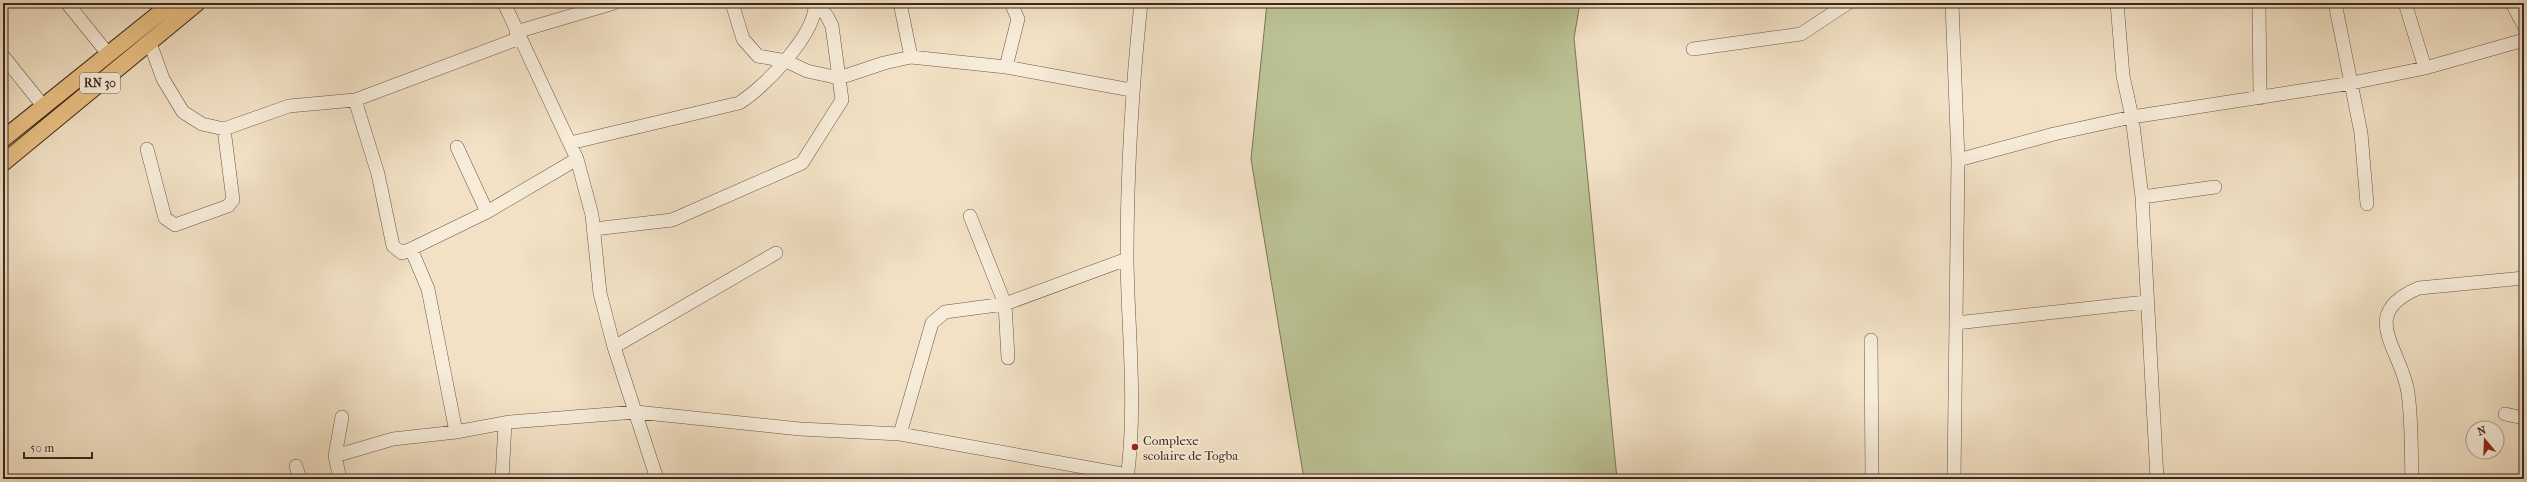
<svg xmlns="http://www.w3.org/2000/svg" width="2527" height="482" viewBox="0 0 2527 482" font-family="'IM FELL French Canon',serif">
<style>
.green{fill:#bbc294;stroke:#7b7558}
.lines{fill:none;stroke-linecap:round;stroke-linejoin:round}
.minor-casing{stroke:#695647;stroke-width:14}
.major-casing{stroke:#3b281d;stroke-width:18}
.minor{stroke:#f7ecd9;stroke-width:13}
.major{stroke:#e9c082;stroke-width:16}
.poi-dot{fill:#8f2418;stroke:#f7ecd9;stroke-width:1.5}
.labels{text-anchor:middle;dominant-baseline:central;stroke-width:3.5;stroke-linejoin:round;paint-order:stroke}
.shield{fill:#f7ecd9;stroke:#736355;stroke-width:1}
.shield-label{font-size:12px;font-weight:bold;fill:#3b281d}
.poi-label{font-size:13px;fill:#3b281d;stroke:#f7ecd9;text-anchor:start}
</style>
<rect width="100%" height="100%" fill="#f2e1c5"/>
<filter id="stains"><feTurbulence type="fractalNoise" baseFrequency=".005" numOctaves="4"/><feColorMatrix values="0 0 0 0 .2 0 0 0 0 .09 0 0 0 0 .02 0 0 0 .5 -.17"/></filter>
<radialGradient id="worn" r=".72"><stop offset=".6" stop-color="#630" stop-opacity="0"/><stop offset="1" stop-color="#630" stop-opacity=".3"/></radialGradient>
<path class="green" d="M1267 3H1580L1574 38 1617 479H1304L1251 159Z"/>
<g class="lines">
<defs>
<path id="minor" d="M67 3 109 55
M504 3 577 159 592 215 600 293 614 347 657 479
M732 3 743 39 758 56 786 61 807 71 839 78 884 63 911 57 1006 67 1131 90
M900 3 911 57
M1952 3 1958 160 1954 479
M2117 3 2123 76 2132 117 2142 197 2157 479
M2259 3 2260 98
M2335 3 2361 133 2367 204
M2405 3 2425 68
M2512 3 2524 26
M516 32 614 3
M150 43 163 79 183 112 202 124 224 129 289 106 355 100 520 38
M1693 49 1801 34 1848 3
M3 56 44 107
M1006 67 1018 19 1011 3
M355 100 378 174 393 246 402 253 411 249 428 289 456 432
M570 143 739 103C764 88 817 33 815 3
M457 147 487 212
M147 149 165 218 175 225 228 206 233 200 224 129
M1958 160 2054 134 2132 117 2352 83 2425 68 2524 40
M2142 197 2215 187
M970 216 1005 304 1008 358
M594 229 672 220 802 163 842 100 832 26 827 16 816 3
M411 249 487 212 577 159
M1956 323 2146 302
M1871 340 1872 479
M614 347 776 253
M2505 414 2524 418
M900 434 932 323 945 312 1005 304 1127 259
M335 456 393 439 456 432 510 422 636 412 800 429 900 434 1128 475
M296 466 300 479
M340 479 335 456 342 417
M502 479 505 423
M1127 479C1137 406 1128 333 1127 259 1127 173 1132 88 1141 3
M2412 479C2411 451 2412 421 2408 393 2402 349 2356 314 2419 288L2524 278"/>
<path id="major" d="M3 139 172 3
M3 163 197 3"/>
</defs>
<use href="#minor" class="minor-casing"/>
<use href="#major" class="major-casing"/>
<use href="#minor" class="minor"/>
<use href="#major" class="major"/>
</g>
<circle class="poi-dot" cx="1135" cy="447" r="4"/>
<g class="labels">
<rect class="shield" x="80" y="73" width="40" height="20" rx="3"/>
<g class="shield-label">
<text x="100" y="83">RN 30</text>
</g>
<g class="poi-label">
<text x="1143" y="440">Complexe<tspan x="1143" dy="15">scolaire de Togba</tspan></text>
</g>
</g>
<rect width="2527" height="482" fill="none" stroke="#f2e1c5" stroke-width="16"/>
<rect x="4" y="4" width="2519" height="474" fill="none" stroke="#3b281d" stroke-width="2"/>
<rect x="8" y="8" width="2511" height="466" fill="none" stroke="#3b281d"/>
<g transform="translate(2485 440) rotate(341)"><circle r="19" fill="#f7ecd9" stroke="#ac9e8e"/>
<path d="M0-3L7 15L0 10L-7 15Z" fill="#8f2418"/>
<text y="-6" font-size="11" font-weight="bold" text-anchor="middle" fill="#3b281d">N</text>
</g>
<path d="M24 452v6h68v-6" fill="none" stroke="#3b281d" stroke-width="2"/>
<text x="30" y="452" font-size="12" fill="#3b281d" stroke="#f7ecd9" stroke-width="3" paint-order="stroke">50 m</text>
<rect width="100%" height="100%" filter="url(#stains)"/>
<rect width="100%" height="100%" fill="url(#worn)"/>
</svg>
